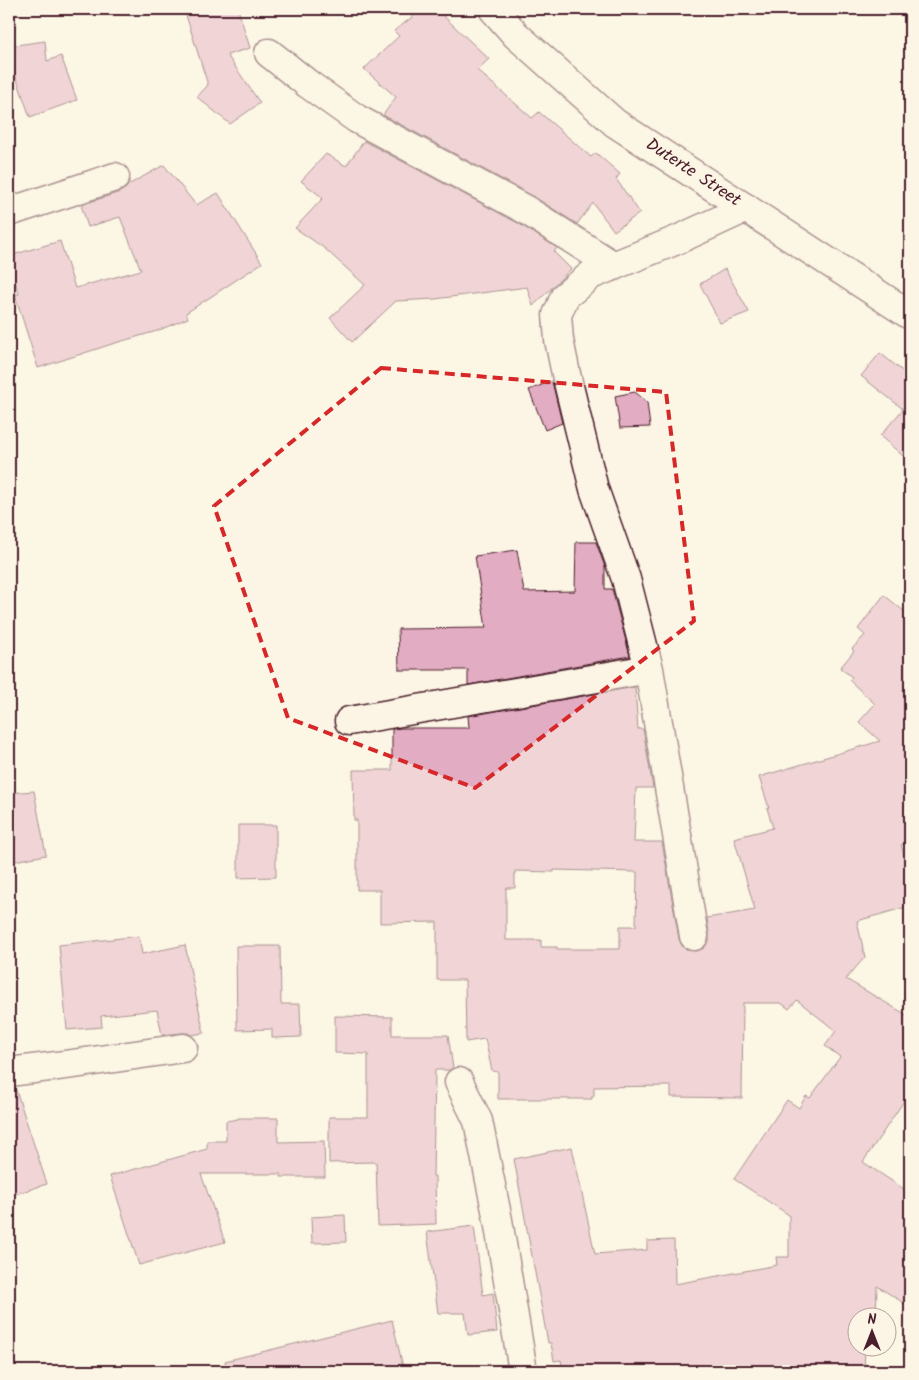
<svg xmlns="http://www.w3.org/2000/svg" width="919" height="1380" viewBox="0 0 919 1380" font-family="Kalam,sans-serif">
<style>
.building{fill:#e2acc3;stroke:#4a1f2b;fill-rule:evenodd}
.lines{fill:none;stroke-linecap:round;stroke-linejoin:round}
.street-casing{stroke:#4a1f2b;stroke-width:31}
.secondary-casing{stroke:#4a1f2b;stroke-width:31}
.street{stroke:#fcf5e5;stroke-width:28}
.secondary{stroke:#fcf5e5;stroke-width:28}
.marked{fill:none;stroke:#d62828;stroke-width:4;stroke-dasharray:10 6;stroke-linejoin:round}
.labels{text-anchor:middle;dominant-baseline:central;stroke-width:4.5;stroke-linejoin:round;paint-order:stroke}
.street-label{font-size:18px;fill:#4a1f2b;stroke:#fcf5e5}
</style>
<rect width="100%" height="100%" fill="#fcf5e5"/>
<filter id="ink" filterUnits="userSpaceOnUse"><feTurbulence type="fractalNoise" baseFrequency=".02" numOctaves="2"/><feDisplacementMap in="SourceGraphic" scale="10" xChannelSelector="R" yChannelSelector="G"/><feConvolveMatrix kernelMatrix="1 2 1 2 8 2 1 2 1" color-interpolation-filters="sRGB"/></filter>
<g filter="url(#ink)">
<path class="building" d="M184 9H238L250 48 227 55 260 103 230 124 197 97 208 85Z
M423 9H436L489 59 477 70 532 118 539 112 591 157 596 153 620 174 616 179 640 213 614 231 593 203 577 224 533 196 383 115 396 97 364 69 399 36 394 31Z
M45 41 47 61 61 56 77 100 30 117 9 57V46Z
M364 141 518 223 557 248 554 252 571 269 533 306 527 287 435 299 396 301 352 342 330 318 365 285 324 248 295 228 323 198 301 181 326 154 346 166Z
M164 165 196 205 218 193 262 263 186 313 188 318 157 331 112 344 38 368 15 295 19 294 9 262V256L60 241 75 288 141 270 120 217 88 227 81 205 120 192 126 188 128 185Z
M725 269 749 312 720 323 700 284Z
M880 353 910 377V462L880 436 903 409 861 376Z
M552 381 562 423 545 430 529 390Z
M635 392 647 402 650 427 620 428 615 396Z
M576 542H596L605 567V589H612L630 656 468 685V670H399L398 629 486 628 475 556 517 550 524 592 575 591Z
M884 595 910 616V842L901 845 910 875V906L857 921 865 957 846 979 910 1017V1092L863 1162 910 1193V1307L877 1286 876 1318H856V1348H865L864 1371H563L561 1360 554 1361 551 1343H548L514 1159 572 1147 595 1254 647 1250V1241L674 1240 675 1284 777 1265 776 1257H789V1215L734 1179 787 1100 799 1108 806 1096 810 1098 840 1057 825 1046 836 1031 797 1000 789 1009 781 1003H743L742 1098 671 1097V1086L594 1087V1096H592V1099H498V1072L492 1071 485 1039 466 1042 465 980H437V922L380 923V890H357V820H354L353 770H392V729L402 728H469L468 716 635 687 638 729H643L653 788H636L634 842H662L679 939 682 946 688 950 697 951 704 948 709 941V933L707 918 755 910 734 838 773 828 767 808H769L759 777 880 741 859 722 875 704 849 680 852 677 840 668 854 651 852 649 865 635 858 629ZM554 870 637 872 636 926H620V949H557V947H541V940H506V888H515V871L554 872Z
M34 791 46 855 9 862V793Z
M238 825H276V877L238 878Z
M139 936 142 954 185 945 204 1033 191 1035 188 1033H181L162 1035 157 1010 101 1016 102 1027 67 1030 59 945Z
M236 946H280L281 1004H300L301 1037 272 1038V1029L237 1030Z
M335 1016 392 1017V1035H448L453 1068 450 1070H435L433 1176H435L436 1224 378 1226 376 1162 329 1163V1117H368V1054L335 1053Z
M9 1087H15L47 1184 9 1196Z
M238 1118H278V1142L324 1141 325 1177H281V1174H201L225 1242 139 1265 110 1176 207 1149V1141H226V1121L238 1119Z
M345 1215 346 1242 312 1243 311 1217Z
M474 1226 483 1295 493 1293 497 1332 468 1335 465 1313H438L427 1232Z
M392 1320 404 1371H226L225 1361Z"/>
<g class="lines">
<defs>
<path id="street" d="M269 53 308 84 357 119 526 210 614 266
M9 212 115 177
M349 721 649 669
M694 936 649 669 626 579 594 489 566 374 559 340 557 315 565 296 591 275 677 240 746 208
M9 1072 73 1064 183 1048
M459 1082 478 1121 498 1220 523 1371"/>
<path id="secondary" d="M493 9 516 35 615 123 910 315"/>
</defs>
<use href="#street" class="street-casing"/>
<use href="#secondary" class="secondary-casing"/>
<use href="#street" class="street"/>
<use href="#secondary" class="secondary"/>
</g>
</g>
<path d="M0 0H919V1380H0ZM381 368 666 392 694 621 475 788 288 718 214 506Z" fill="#fcf5e5" fill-opacity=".55" fill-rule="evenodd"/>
<path class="marked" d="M381 368 666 392 694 621 475 788 288 718 214 506Z"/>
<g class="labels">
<g class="street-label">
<text transform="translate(693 173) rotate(33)">Duterte Street</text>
</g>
</g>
<rect width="919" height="1380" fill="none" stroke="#fcf5e5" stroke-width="30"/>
<rect x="15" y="15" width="889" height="1350" fill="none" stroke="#4a1f2b" stroke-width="2" filter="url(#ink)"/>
<g transform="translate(872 1332)"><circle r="24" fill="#fcf5e5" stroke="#b59f9b"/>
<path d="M0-4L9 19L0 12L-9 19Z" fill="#4a1f2b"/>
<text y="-8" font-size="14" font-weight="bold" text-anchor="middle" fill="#4a1f2b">N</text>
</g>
</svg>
